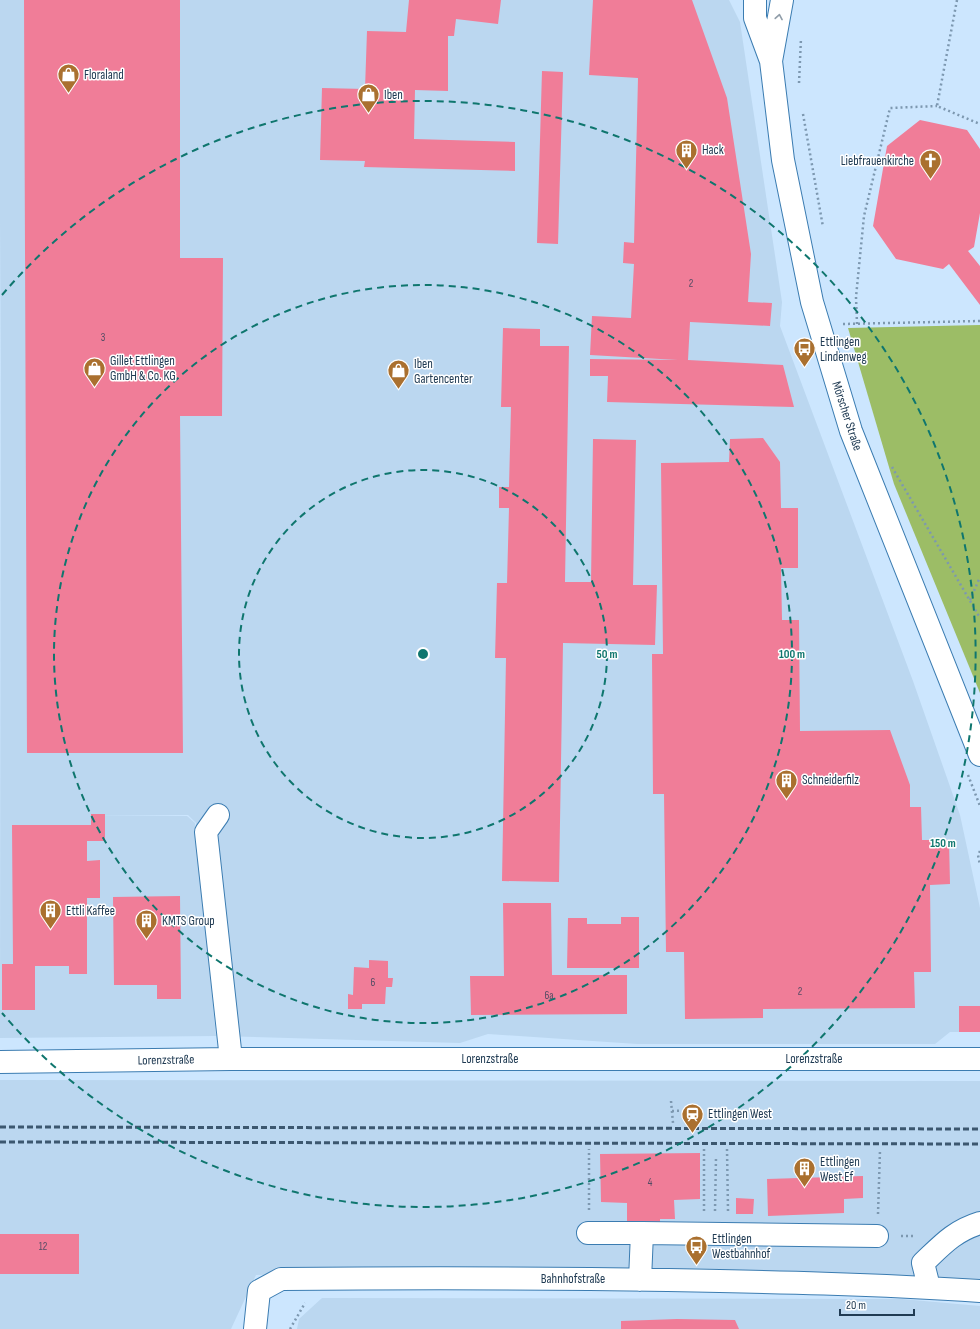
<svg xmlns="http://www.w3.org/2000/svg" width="980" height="1329" viewBox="0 0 980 1329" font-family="'Sofia Sans Condensed',sans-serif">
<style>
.built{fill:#bbd7f0}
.green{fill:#9cbd66}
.building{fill:#f07d98}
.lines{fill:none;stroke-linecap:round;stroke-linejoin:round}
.minor-casing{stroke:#3b7cb1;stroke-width:24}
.major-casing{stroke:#3b7cb1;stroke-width:24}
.path{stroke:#7d98b0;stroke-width:2.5;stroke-dasharray:2 3;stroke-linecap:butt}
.minor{stroke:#fff;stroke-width:22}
.major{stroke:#fff;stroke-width:22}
.rail{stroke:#3c576f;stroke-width:3;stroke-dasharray:6 3;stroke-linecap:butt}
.oneway{stroke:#909da9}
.ring{fill:none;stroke:#0f766e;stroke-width:2;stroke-dasharray:7 5}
.labels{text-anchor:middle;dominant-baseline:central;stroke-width:3;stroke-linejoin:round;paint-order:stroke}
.number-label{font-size:11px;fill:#544c64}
.poi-label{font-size:13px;fill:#203b53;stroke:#fff;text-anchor:start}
.street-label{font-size:13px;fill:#203b53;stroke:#fff}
.centre{fill:#0f766e;stroke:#fff;stroke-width:2}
.ring-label{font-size:12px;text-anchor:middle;font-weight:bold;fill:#0f766e;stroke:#fff;stroke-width:3;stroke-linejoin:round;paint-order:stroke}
</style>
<rect width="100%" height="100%" fill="#cce6fe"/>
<path class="built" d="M0 0H729L740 22 782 302 780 326 913 681 960 815 980 908V1032H950L935 1044H637L488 1034 460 1043 217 1036 196 823 188 815H89L187 816 195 823 216 1036 0 1038 1 220 0 374Z
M0 1080 980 1081V1291L367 1272 256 1275 231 1329H0Z
M322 1298 902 1299 980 1306V1329H297L299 1319Z"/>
<path class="green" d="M980 325V693L894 484 848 328Z"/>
<path class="building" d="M24 0H180V258H223L222 416H180L183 753H27Z
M409 0H501L498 24 456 19 454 36H448V91L415 90 414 139 515 142V171L364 167 365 161 320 160 322 88 365 89 367 31 406 32Z
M593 0H692L727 98 751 254 748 302 772 303 770 326 690 322 688 360 783 365 794 407 607 402 608 376H590V359L678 360 590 355 592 316 631 318 634 264 623 263 624 242 634 243 638 78 589 75Z
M542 71 563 72 558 244 537 243Z
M920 120 967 130 980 149V213L974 247 968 251 980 266V305L949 264 943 269 896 259 873 226 887 146Z
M503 328 540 329V346H569L565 582H591L593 439 636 440 633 585H657L655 645 563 643 559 882 502 881 506 658H495L497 583H507L509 508H499V487H509L511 407H501Z
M763 438 780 462 781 508H798V568H781L782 620H799L800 731 890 730 910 785V807H921L922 840H949L950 884 930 885 931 972H914L915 1008 763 1009V1018L685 1019 684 952H666L664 794H653L652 654H663L661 463 729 462 730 439Z
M91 814H105V841H87V861L100 860V898H87V974H69V966H35V1010H2V964H13L12 825H91Z
M180 896 181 999H157V985H114L113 897Z
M503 903H551L552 975H627V1014L471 1015 470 976H504Z
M621 917H639V968H567L568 918H587V924H621Z
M369 960 388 961V978H393L392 987H386L385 1004H362V1009H348V994L353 995 354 967 369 968Z
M959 1006H980V1032H959Z
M700 1153V1199L674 1200 675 1219H660V1225L627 1222V1203L601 1202 600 1154Z
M863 1176V1198L844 1199V1213L768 1216 767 1179Z
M736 1198 754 1199 753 1214H736Z
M0 1234H79V1274H0Z
M677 1319 735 1320 739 1329H621V1321Z"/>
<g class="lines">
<defs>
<path id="minor" d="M218 815 206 832 231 1059
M0 1062 231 1059H980
M588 1233H642
M640 1280 642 1233 877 1236
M929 1287 923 1263C942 1245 954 1231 980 1223
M255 1329 259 1291 281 1279C410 1278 539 1278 668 1280 772 1282 876 1284 980 1291"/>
<path id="major" d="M755 0V18L771 61 783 160 812 302 851 431 980 755
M771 61 782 0"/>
</defs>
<use href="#minor" class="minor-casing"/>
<use href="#major" class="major-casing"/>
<path class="path" d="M957 0 937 106 980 124
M799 83 801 38
M803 114 823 227
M843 324 980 321
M857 324 856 297 864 216 890 108 937 106
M892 467 980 618
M970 600 980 577
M968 775 980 806
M980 851 978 855 980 865
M671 1101 673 1123
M672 1111 702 1110
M727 1149 728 1211
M589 1210V1149
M704 1211V1149
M715 1211 716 1157
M878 1214 880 1150
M901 1236H916
M290 1329 305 1303"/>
<use href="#minor" class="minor"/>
<use href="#major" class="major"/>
<path class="rail" d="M0 1127 980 1129
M0 1142 980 1144"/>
</g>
<defs><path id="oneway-chevron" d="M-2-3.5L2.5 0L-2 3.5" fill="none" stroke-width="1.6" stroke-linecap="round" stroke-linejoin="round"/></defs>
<use class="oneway" href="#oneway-chevron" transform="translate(779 17) rotate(-80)"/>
<g class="ring">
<circle cx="423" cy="654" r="184"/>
<circle cx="423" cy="654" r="369"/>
<path d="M2 295A553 553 0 1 1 2 1013"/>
</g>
<defs>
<symbol id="shop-pin" viewBox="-11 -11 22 30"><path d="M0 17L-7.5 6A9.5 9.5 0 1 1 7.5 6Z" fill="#aa702f" stroke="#fff"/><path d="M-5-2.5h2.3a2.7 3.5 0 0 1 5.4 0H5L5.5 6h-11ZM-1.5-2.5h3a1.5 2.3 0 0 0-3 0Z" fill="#fff"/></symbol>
<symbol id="building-pin" viewBox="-11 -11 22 30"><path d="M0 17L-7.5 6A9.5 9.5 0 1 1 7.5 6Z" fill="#aa702f" stroke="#fff"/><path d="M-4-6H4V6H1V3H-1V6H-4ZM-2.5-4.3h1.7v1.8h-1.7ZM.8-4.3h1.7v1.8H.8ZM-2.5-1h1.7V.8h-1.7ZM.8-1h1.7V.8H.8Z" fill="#fff"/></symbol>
<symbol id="church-pin" viewBox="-11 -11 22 30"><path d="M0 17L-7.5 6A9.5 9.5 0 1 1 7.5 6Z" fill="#aa702f" stroke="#fff"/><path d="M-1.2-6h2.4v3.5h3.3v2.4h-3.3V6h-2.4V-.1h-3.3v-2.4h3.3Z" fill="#fff"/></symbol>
<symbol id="bus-pin" viewBox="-11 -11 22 30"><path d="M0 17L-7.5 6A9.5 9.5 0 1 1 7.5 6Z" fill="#aa702f" stroke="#fff"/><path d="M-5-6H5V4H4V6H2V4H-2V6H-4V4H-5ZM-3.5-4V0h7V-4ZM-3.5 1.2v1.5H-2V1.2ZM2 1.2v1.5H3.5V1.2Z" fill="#fff"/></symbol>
<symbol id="station-pin" viewBox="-11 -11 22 30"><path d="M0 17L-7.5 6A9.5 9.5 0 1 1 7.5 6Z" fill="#aa702f" stroke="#fff"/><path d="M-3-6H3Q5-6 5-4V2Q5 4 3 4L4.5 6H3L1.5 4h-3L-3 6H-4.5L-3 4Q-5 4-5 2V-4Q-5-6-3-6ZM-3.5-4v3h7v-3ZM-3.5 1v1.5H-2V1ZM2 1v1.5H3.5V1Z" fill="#fff"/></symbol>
</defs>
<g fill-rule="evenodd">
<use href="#shop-pin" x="56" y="62" width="25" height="34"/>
<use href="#shop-pin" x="356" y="82" width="25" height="34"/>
<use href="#building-pin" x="674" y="138" width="25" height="34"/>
<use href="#church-pin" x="918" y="148" width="25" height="34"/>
<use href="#bus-pin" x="792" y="336" width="25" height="34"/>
<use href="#shop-pin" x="82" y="356" width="25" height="34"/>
<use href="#shop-pin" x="386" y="358" width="25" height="34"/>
<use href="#building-pin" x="774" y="768" width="25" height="34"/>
<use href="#building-pin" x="38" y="898" width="25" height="34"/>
<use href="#building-pin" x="134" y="908" width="25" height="34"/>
<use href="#station-pin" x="680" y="1102" width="25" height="34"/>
<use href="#building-pin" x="792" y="1156" width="25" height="34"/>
<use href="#bus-pin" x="684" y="1234" width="25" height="34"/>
</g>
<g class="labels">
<g class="number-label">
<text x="691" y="283">2</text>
<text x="103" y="337">3</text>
<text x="373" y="982">6</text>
<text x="800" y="991">2</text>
<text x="549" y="995">6a</text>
<text x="650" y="1182">4</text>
<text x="43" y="1246">12</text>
</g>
<g class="poi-label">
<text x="84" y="75">Floraland</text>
<text x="384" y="95">Iben</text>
<text x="702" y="150">Hack</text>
<text x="914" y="161" text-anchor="end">Liebfrauenkirche</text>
<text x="820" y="342">Ettlingen<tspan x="820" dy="15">Lindenweg</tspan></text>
<text x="110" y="361">Gillet Ettlingen<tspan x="110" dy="15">GmbH &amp; Co. KG</tspan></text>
<text x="414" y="364">Iben<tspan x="414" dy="15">Gartencenter</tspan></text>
<text x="802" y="780">Schneiderfilz</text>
<text x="66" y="911">Ettli Kaffee</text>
<text x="162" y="921">KMTS Group</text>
<text x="708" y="1114">Ettlingen West</text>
<text x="820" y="1162">Ettlingen<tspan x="820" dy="15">West Ef</tspan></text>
<text x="712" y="1239">Ettlingen<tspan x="712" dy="15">Westbahnhof</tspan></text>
</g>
<g class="street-label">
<text transform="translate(847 416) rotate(72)">Mörscher Straße</text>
<text x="490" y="1059">Lorenzstraße</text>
<text x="814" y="1059">Lorenzstraße</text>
<text transform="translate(166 1060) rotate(-1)">Lorenzstraße</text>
<text x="573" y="1279">Bahnhofstraße</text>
</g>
</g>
<circle cx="423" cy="654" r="6" class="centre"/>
<g class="ring-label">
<text x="607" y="658">50 m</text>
<text x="792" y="658">100 m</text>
<text x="943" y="847">150 m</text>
</g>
<path d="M840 1309v6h74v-6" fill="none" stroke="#203b53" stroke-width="2"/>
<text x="846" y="1309" font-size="12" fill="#203b53" stroke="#ffffff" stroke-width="3" paint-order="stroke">20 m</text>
</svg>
